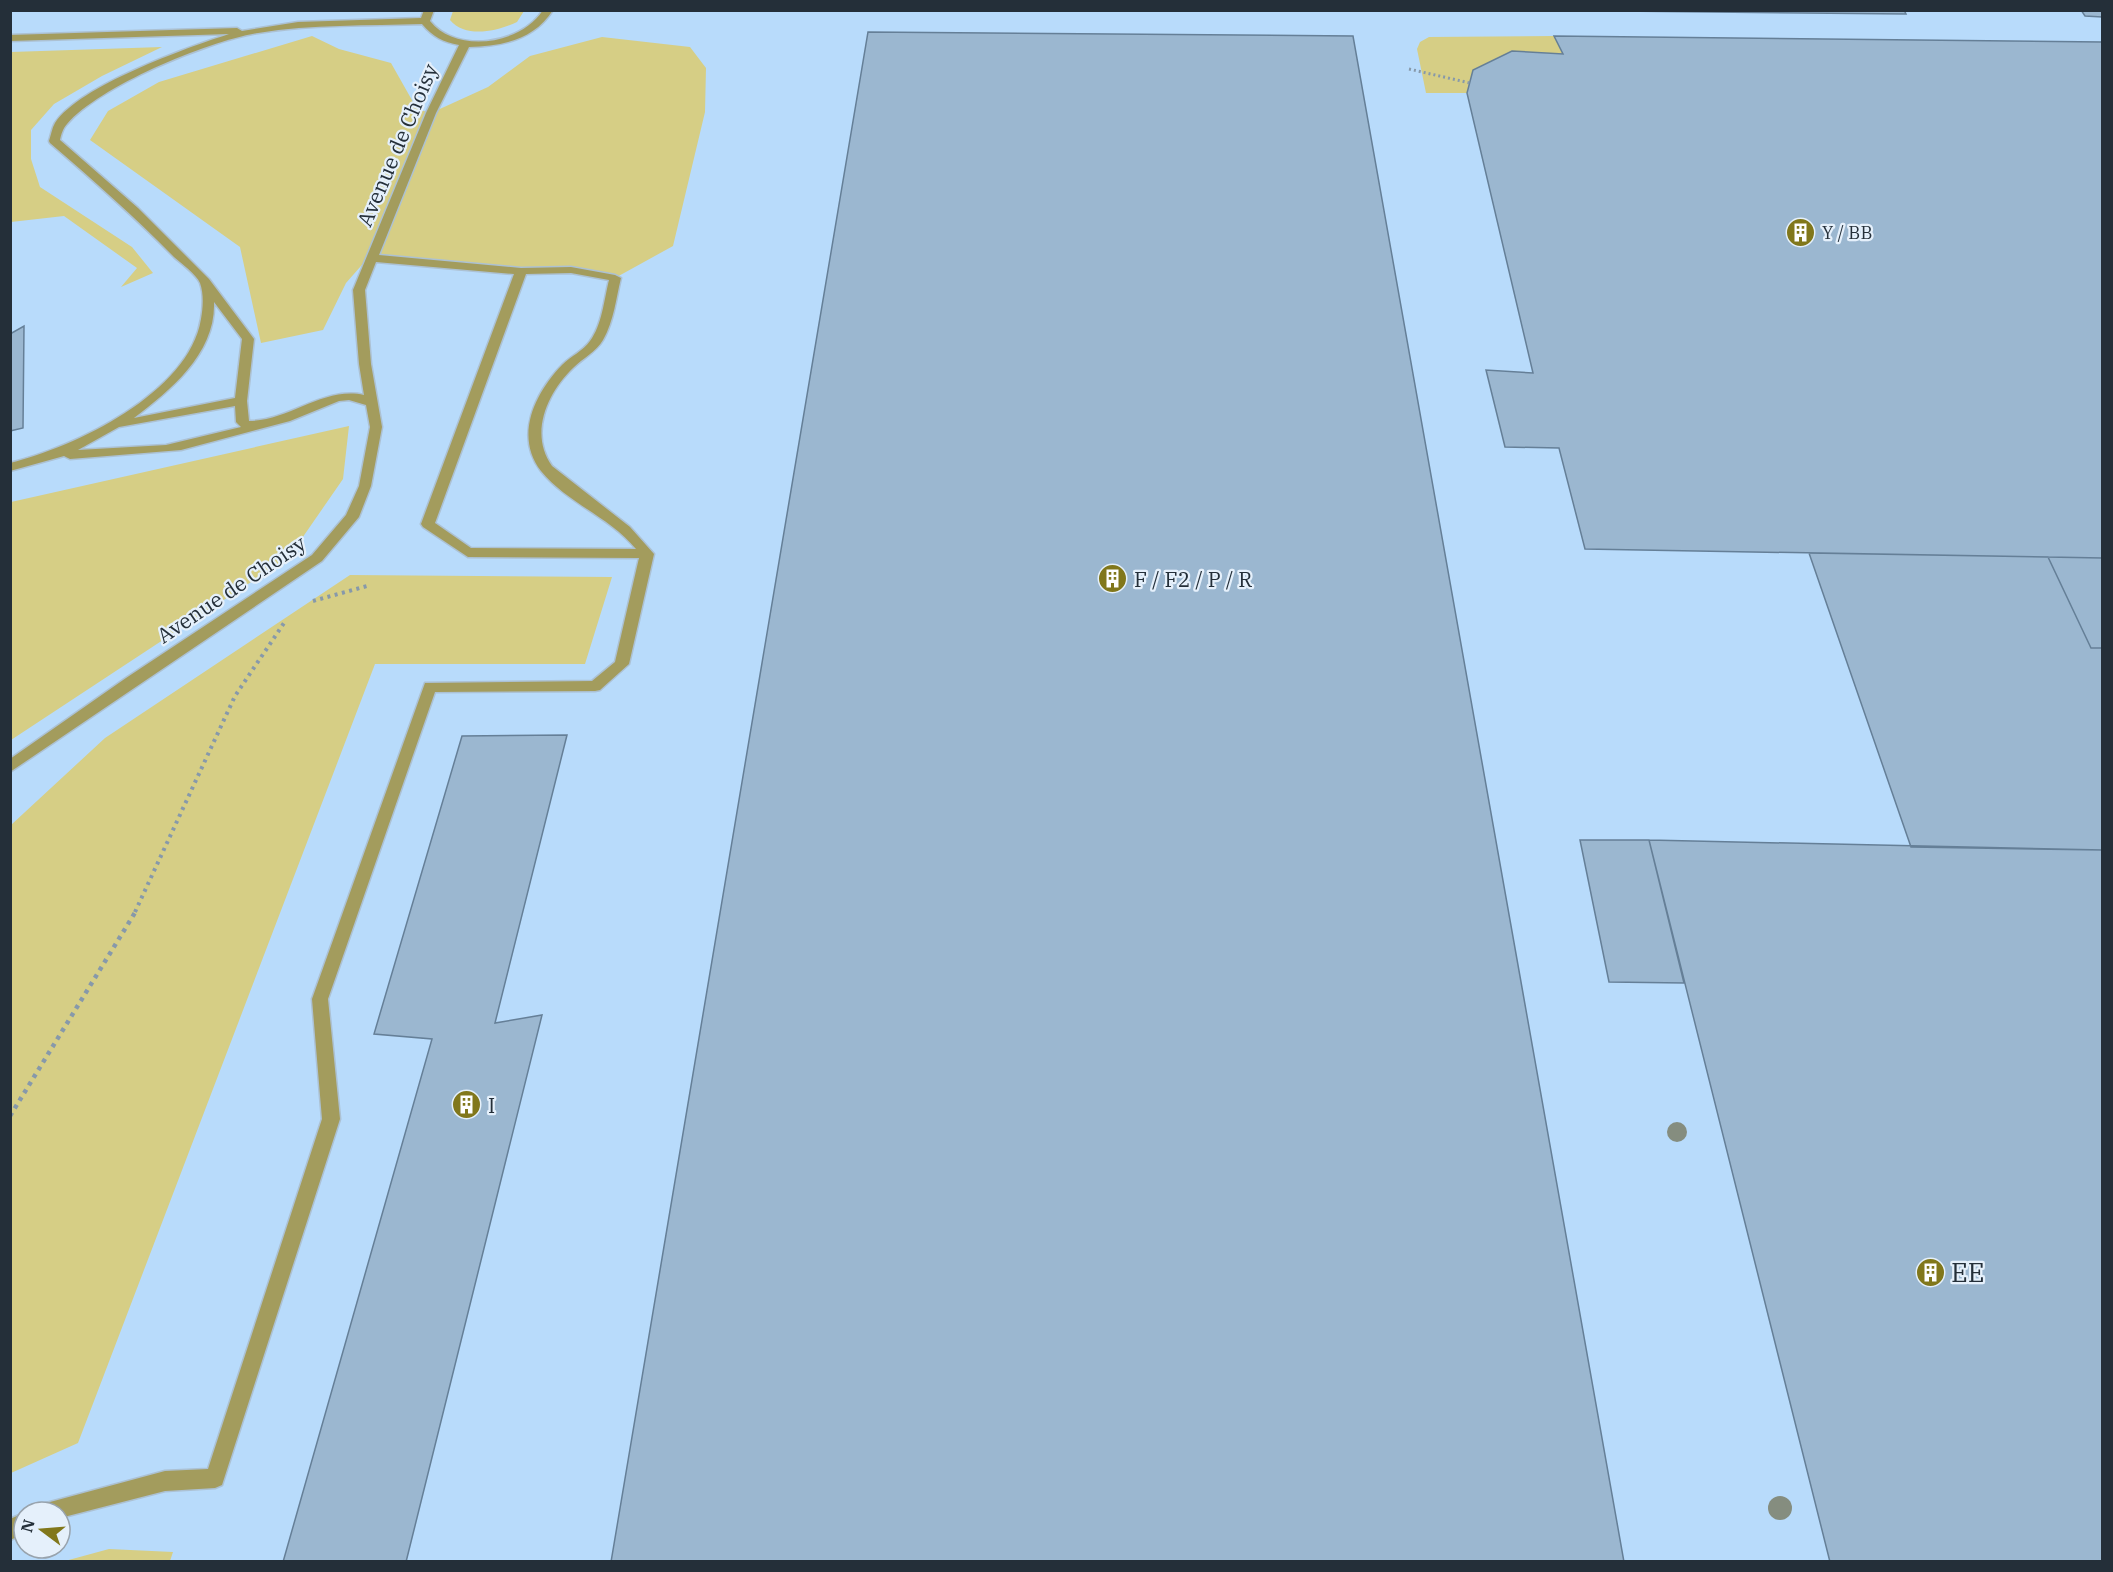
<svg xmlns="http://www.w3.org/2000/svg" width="2113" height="1572" viewBox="0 0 2113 1572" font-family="'IBM Plex Serif',serif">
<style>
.built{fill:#b8dbfb;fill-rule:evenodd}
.green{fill:#d6ce85}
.building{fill:#9bb7d0;stroke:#657f97;stroke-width:1.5}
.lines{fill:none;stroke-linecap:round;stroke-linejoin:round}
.lane-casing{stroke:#acc1d3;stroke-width:3}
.path-far2{stroke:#8799aa;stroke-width:3;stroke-dasharray:2 3;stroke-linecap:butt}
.path-far1{stroke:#8799aa;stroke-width:4;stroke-dasharray:3 4.5;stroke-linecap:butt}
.path{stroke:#8799aa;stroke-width:4.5;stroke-dasharray:4 5;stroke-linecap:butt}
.lane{fill:#a39c5d;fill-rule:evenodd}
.tree{fill:#858d7f}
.labels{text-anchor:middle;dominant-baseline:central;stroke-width:4.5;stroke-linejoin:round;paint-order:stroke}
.far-poi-label{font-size:18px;fill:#242f39;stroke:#e5f0fb;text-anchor:start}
.street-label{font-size:21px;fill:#242f39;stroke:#e5f0fb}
.poi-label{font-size:21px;fill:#242f39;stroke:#e5f0fb;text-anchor:start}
.near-poi-label{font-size:26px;fill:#242f39;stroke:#e5f0fb;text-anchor:start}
</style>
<rect width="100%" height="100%" fill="#cee5fa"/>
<path class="built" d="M11 11H2102V1561L11 1562ZM24 1512H60V1548H24Z"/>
<path class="green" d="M453 11V10L524 11 517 22C498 31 466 39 450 20Z
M312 36 339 49 391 63 417 109 431 113 488 87 530 56 602 37 690 47 706 68 705 112 673 246 615 278 571 270 521 271 368 258 346 283 323 330 261 343 240 247 90 140 108 111 159 82Z
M1554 36 1563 54 1512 51 1474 70 1467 93H1426L1417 49 1420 42 1429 37Z
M162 47 102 76 54 104 31 130V159L40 187 132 247 153 273 121 287 137 268 64 216 11 222V52Z
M349 426 343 479 289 557 11 740V502Z
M350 575 612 577 585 664H375L78 1443 11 1473V825L105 738Z
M109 1549 173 1552 170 1561H65Z"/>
<path class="building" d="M1516 10H1904L1906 14Z
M2081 10H2102V17L2085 16Z
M868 32 1353 36 1624 1562H611Z
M1554 36 2102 42V558L1585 549 1559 448 1505 447 1486 370 1533 373 1467 93 1473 70 1512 51 1563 54Z
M24 326 23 428 10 431V334Z
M1809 553 2048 557 2091 648H2102V850L1911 847Z
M2048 557 2102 558V648H2091Z
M567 735 495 1023 542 1015 406 1562H283L432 1039 374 1034 462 736Z
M1580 840H1649L1684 983 1609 982Z
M1649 840 2102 850V1562H1830Z"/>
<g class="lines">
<defs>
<path id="lane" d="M424 10H434L430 21C456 54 521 45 543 10H553C534 40 502 46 469 47L436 113 379 255 521 268 571 267 615 275 621 278C616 298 614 321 603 340 596 352 583 358 573 368 547 393 529 434 552 466L630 527 654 554 629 664 600 690 595 691 435 692 328 999 340 1119 222 1485 215 1488 165 1491 60 1518V1512H36L39 1505 165 1471 208 1469 322 1119 312 999 425 683 592 681 615 662 639 558 468 557 423 527 421 524 514 274 376 262 365 290 371 364 382 427 371 486 359 517 322 561 10 772V759L126 678 312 555 346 515 359 486 370 427 366 405 349 400 339 401 290 421 181 450 70 459 64 456 10 471V463C75 447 189 393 201 319 203 308 204 294 200 283 196 274 182 264 174 257 135 217 93 180 50 143L49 141C51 135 52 128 55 123 79 86 186 48 229 34L10 41V35L237 28 242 31 298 22 421 18ZM422 24C433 37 443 42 459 45L426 113 353 290 359 364 364 395C324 386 289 421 249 421L247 401 254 339 209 279 138 208 60 140C61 135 63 128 67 124 100 86 208 41 258 33 312 24 368 26 422 24ZM571 273 609 280C604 300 602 325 590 341 583 351 571 356 562 365 535 393 514 436 541 471 567 503 610 517 636 549L471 548 435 523 526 274ZM214 302 242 339 235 398 134 418C171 390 216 353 214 302ZM235 406 236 422 241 427 166 445 78 450 119 427Z
M24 1513V1534L10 1540V1519Z"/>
</defs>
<use href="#lane" class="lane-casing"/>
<path class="path-far2" d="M1409 69 1470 83"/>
<path class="path-far1" d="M313 601 367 586
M135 912 235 696 286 620"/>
<path class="path" d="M10 1116 136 911"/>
<use href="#lane" class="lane"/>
</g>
<g class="tree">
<circle cx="1677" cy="1132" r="10"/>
<circle cx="1780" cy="1508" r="12"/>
</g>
<defs>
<symbol id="building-disc" viewBox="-11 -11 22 22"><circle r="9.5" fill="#81771b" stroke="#e5f0fb"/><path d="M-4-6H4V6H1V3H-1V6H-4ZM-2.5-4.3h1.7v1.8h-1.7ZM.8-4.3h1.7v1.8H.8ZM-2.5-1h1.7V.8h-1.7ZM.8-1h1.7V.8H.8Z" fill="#fff"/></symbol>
</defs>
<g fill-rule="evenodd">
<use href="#building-disc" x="1784" y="216" width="33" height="33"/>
<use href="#building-disc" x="1096" y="562" width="33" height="33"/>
<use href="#building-disc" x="450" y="1088" width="33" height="33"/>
<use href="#building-disc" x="1914" y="1256" width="33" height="33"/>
</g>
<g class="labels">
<g class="far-poi-label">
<text x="1822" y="232">Y / BB</text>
</g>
<g class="street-label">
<text transform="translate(397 145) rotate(-67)">Avenue de Choisy</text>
<text transform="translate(231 589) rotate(-34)">Avenue de Choisy</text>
</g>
<g class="poi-label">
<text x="1134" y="579">F / F2 / P / R</text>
<text x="488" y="1105">I</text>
</g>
<g class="near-poi-label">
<text x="1951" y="1272">EE</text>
</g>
</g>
<rect width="2113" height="1572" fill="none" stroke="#242f39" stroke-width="24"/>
<g transform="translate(42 1530) rotate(286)"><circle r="28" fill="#e5f0fb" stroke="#98a3ad" stroke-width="1.5"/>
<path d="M0-4.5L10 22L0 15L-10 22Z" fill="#81771b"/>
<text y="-9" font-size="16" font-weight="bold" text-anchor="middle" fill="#242f39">N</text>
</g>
</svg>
